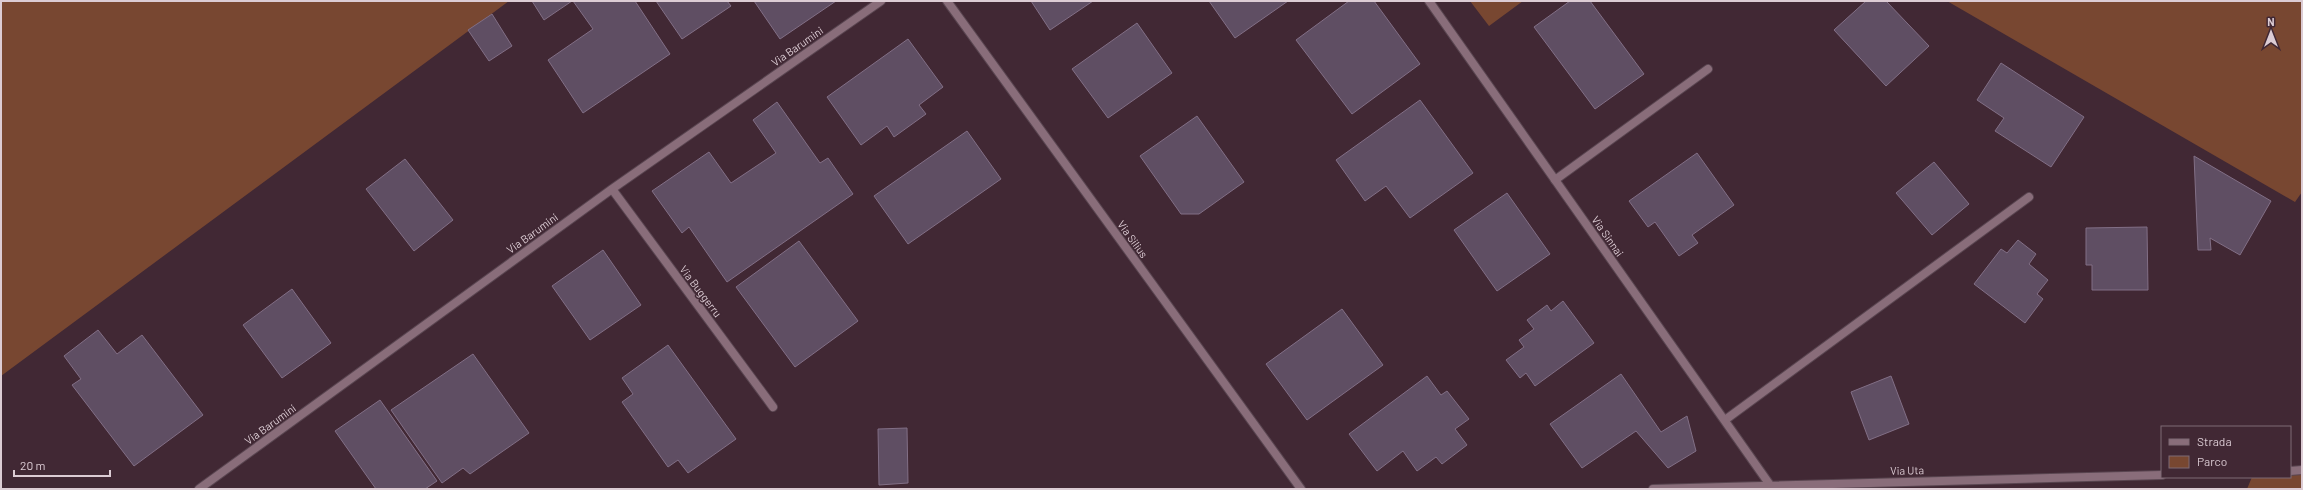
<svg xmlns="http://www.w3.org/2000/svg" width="2303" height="490" viewBox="0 0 2303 490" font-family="Barlow,sans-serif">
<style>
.green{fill:#784731}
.building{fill:#5f4e63;stroke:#826f86}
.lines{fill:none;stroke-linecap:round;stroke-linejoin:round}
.service-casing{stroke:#594550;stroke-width:10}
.minor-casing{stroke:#594550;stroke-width:10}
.service{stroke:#896d7a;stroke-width:8}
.minor{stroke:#896d7a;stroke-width:8}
.labels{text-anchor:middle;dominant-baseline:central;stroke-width:3;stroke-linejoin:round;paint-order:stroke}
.street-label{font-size:11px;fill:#dcccd4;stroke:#412834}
</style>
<rect width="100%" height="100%" fill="#412834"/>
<path class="green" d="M1 1H509L1 376Z
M1470 1H1523L1489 26Z
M1947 1H2302V192L2295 202Z
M2302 470V489H2247L2252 477H2290V471Z"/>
<path class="building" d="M532 1H572L544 20Z
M573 1H635L670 54 583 113 548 60 593 29Z
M656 1H727L731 6 682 39Z
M754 1H836L780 39Z
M1031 1H1093L1050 30Z
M1209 1H1288L1235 38Z
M1349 1H1374L1420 64 1352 114 1296 40Z
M1570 1H1590L1644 74 1595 109 1534 27Z
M1866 1H1886L1929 46 1886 86 1834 30Z
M492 14 512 46 489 61 468 30Z
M1137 23 1172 73 1108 118 1072 69Z
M908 39 943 87 919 105 926 114 894 137 887 126 861 145 827 97Z
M2001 63 2084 117 2051 167 1995 131 2004 118 1977 100Z
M1420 100 1473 173 1410 218 1386 186 1365 201 1336 160Z
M777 102 820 163 828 158 853 194 727 282 689 227 682 233 652 191 709 152 731 183 776 153 753 120Z
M1197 116 1244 182 1199 214H1181L1140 156Z
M967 131 1001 179 908 244 874 196Z
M1697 153 1734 205 1692 235 1698 243 1679 256 1655 222 1648 227 1629 201Z
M2194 156 2271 201 2240 255 2210 238 2211 250H2198Z
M405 159 453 220 414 251 366 189Z
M1934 162 1969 204 1932 235 1896 193Z
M1507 193 1550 254 1497 291 1454 230Z
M2147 227 2148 290H2092V265H2086V228Z
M2018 240 2036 254 2029 264 2048 280 2037 294 2043 299 2025 323 1974 284 2001 249 2007 253Z
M799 241 858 321 795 367 736 287Z
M603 250 641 305 590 340 552 286Z
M292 289 331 343 282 378 243 325Z
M1563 301 1594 343 1535 386 1526 373 1520 378 1506 360 1524 347 1519 340 1534 329 1527 320 1547 305 1551 311Z
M1342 309 1383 365 1307 420 1266 364Z
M98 330 117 354 142 335 203 415 134 466 72 385 81 379 64 356Z
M668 345 736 439 688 473 678 460 668 467 622 402 633 394 622 378Z
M473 354 529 433 470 474 463 468 442 483 391 410Z
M1621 374 1661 432 1687 416 1696 451 1668 468 1636 431 1582 468 1550 424Z
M1427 376 1441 395 1447 391 1469 419 1455 429 1467 445 1442 464 1436 457 1417 471 1403 451 1377 471 1349 434Z
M1891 376 1909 424 1869 440 1851 392Z
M380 400 437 481 425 489H376L335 431Z
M907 428 908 483 879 485 878 429Z"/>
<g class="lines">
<defs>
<path id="service" d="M1555 180 1708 69
M1725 420 2029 197"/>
<path id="minor" d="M947 1 1301 489
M1429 1 1770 485
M612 189 773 407
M2290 471 2302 470
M199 489 612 189 881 1
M1653 489 2162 475"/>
</defs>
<use href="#service" class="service-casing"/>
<use href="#minor" class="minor-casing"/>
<use href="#service" class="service"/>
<use href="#minor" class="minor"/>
</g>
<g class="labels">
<g class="street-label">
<text transform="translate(797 46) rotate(-35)">Via Barumini</text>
<text transform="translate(532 233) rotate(-36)">Via Barumini</text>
<text transform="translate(1608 236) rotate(55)">Via Sinnai</text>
<text transform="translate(1133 239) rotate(54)">Via Silius</text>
<text transform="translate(701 291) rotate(53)">Via Buggerru</text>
<text transform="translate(270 424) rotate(-36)">Via Barumini</text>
<text transform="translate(1907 470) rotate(-1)">Via Uta</text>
</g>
</g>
<rect width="2303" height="490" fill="none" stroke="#dcccd4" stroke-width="4"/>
<rect x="2161" y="426" width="130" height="52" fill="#412834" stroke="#7f6a74"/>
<rect x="2169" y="439" width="20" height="6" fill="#896d7a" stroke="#7f6a74"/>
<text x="2197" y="446" font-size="12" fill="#dcccd4">Strada</text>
<rect x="2169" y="456" width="20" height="12" fill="#784731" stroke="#7f6a74"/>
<text x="2197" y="466" font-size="12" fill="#dcccd4">Parco</text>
<g transform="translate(2271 32)" stroke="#412834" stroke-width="3" paint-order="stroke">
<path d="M0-3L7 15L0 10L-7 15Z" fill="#dcccd4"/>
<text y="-6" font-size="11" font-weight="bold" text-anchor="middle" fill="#dcccd4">N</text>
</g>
<path d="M14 470v6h96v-6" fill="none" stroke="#dcccd4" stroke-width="2"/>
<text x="20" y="470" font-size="12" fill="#dcccd4" stroke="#412834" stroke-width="3" paint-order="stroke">20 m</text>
</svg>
